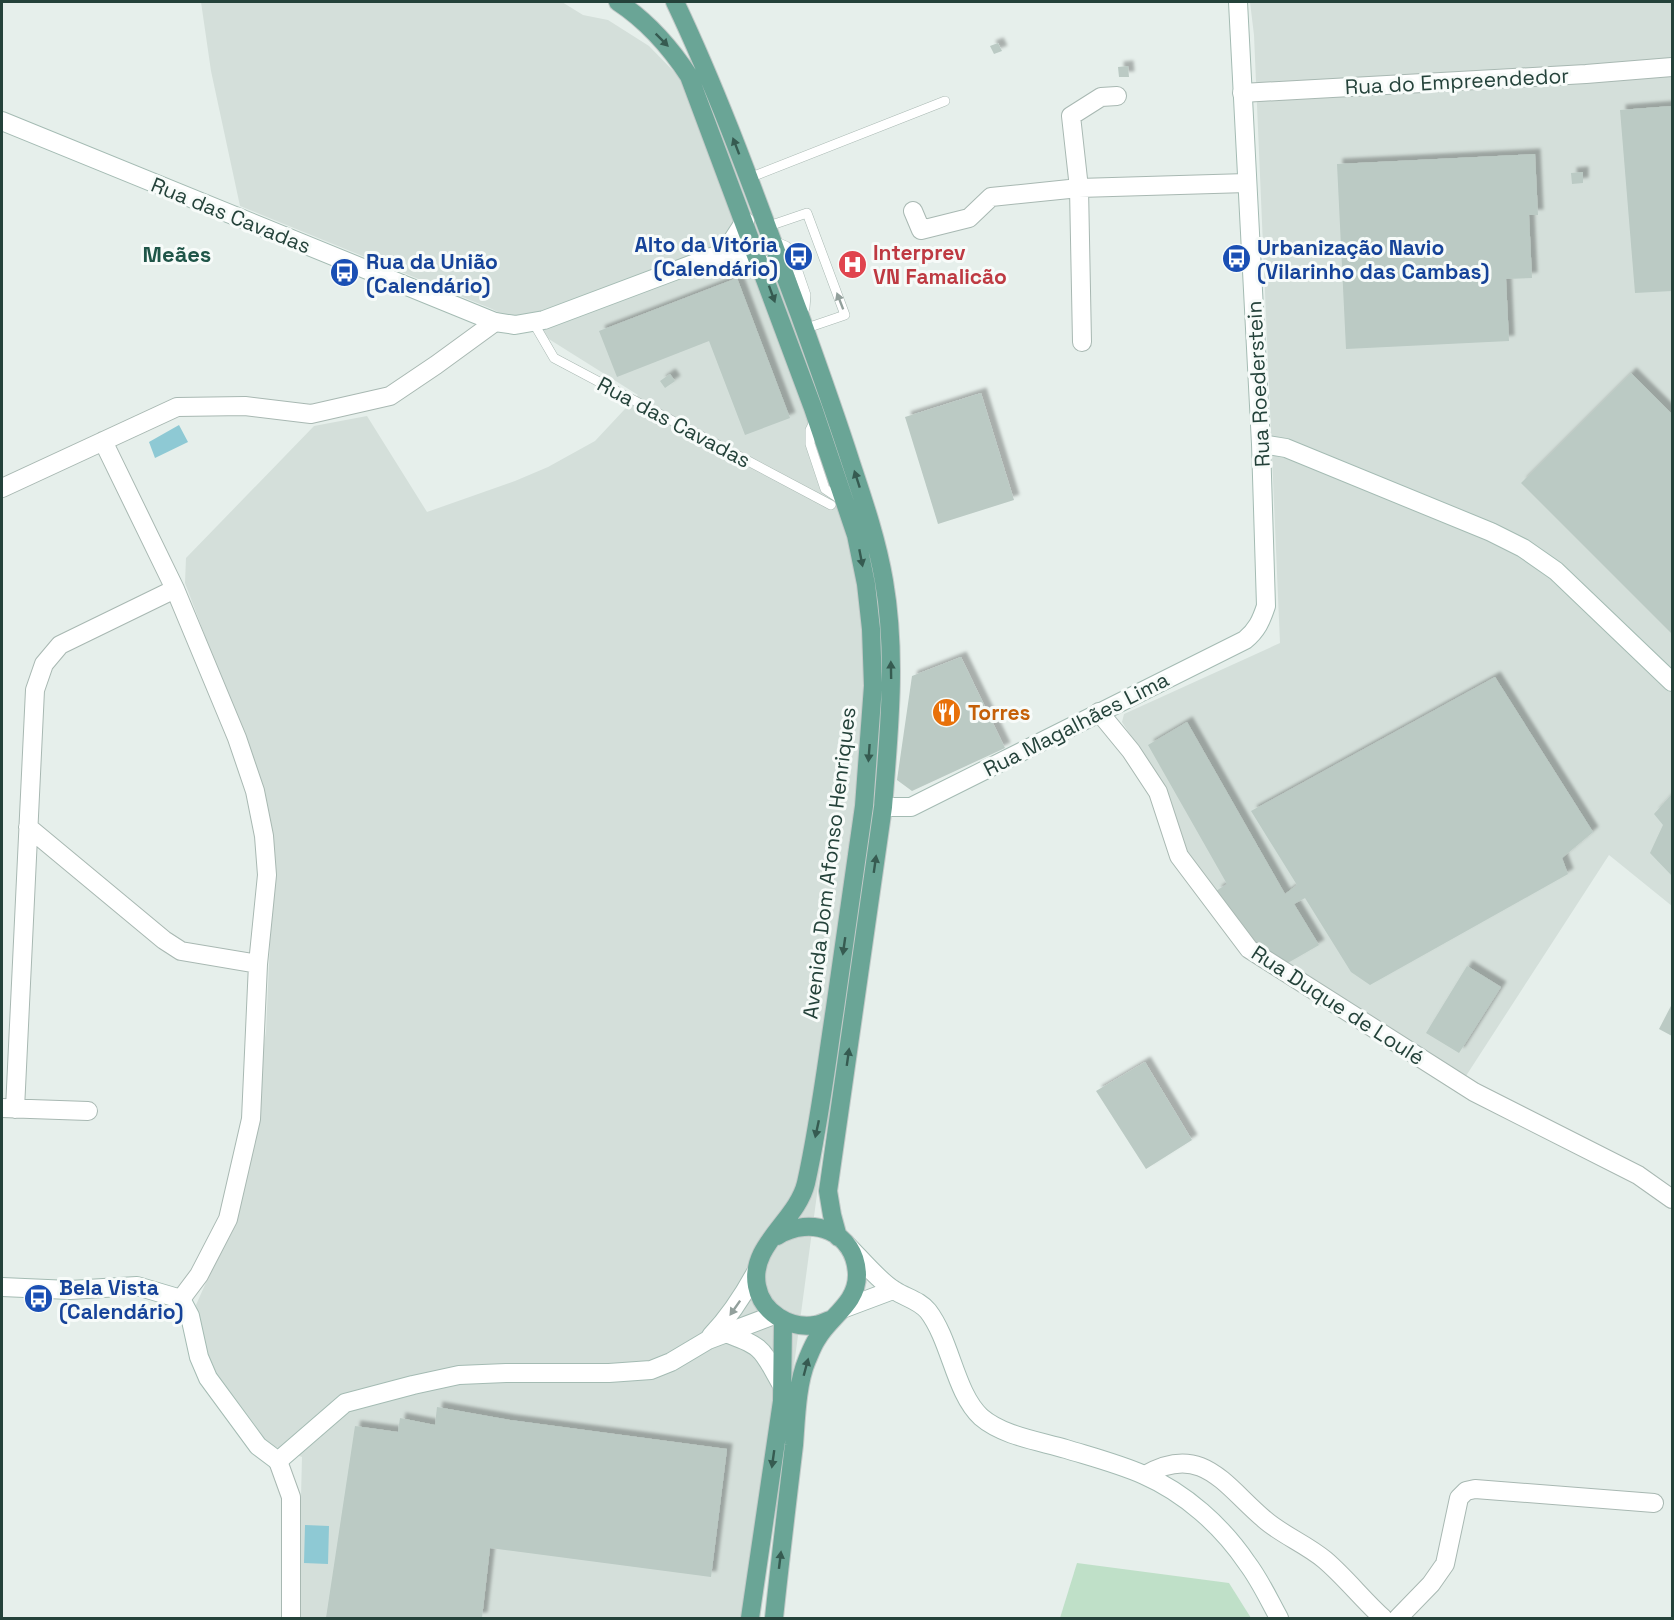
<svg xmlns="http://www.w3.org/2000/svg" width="1674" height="1620" viewBox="0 0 1674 1620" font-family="'Space Grotesk',sans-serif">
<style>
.built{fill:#d4dfda}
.green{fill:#bfe0c8}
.water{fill:#8ec9d4}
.building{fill:#bbcac4;filter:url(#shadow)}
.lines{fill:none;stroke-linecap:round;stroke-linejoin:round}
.lane-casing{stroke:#a8b8b2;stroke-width:10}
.street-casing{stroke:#a8b8b2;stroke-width:20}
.secondary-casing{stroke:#a4bbb3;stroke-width:20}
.primary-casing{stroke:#c2cac8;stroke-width:20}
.lane{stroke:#fff;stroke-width:9}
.street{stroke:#fff;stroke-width:18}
.secondary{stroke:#fff;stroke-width:18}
.primary{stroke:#6aa596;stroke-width:18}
.oneway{fill:#365b51}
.oneway2{fill:#92a09c}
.labels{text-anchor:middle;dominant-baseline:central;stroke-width:6;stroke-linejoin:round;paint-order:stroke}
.street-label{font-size:21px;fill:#24423a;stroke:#f7fbf9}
.transit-label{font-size:21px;font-weight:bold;fill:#164399;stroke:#f7fbf9;text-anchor:start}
.health-label{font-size:21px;font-weight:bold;fill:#be3a42;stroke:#f7fbf9;text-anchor:start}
.food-label{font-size:21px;font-weight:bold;fill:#c56008;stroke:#f7fbf9;text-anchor:start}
.neighbourhood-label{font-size:22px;font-weight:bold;fill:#1f5548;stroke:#f7fbf9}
</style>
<defs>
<filter id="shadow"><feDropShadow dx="5.5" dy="-5.5" stdDeviation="1.5" flood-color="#0004"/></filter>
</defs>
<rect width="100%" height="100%" fill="#e6efeb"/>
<path class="built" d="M201 2H562L583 15 608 20 649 46 687 85 758 254 854 499 868 545 882 670 880 726 760 1618H298L302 1457 268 1444 257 1434 214 1372 202 1338 196 1305 236 1215 251 1135 266 1031 271 920 234 713 185 583 186 558 314 426 367 416 427 512 515 481 548 467 595 441 638 395 544 336 492 309 240 206 211 71Z
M1250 2H1672V906L1609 855 1464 1079 1255 948 1184 851 1151 768 1122 722 1124 714 1280 643 1254 35Z"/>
<path class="green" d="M1077 1563 1229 1583 1251 1618H1060Z"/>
<path class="water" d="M179 425 188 442 155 458 149 442Z
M305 1525 329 1526 328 1564 304 1563Z"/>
<path class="building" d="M998 43 1002 51 994 54 990 46Z
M1128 66 1129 77H1119L1118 67Z
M1672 106V291L1635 293 1620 110Z
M1535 154 1538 215H1529L1532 278 1506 279 1509 341 1346 349 1337 164Z
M1583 172V183L1572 184 1571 173Z
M737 278 790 418 745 435 709 341 617 377 599 331Z
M1631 373 1672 414V634L1521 483Z
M670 374 675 381 665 388 660 381Z
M981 393 1014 500 938 524 905 417Z
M961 657 1005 748 912 791 897 780 912 676Z
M1495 677 1593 832 1562 858 1568 874 1370 985 1351 972 1305 898 1294 904 1319 945 1286 964 1250 939 1216 891 1227 884 1148 745 1187 722 1285 894 1297 885 1251 811Z
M1672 794V876L1650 853 1663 825 1654 814Z
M1467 966 1501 987 1459 1053 1426 1033Z
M1672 1004V1036L1659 1029Z
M1145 1062 1192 1140 1146 1169 1096 1091Z
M437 1407 510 1420 727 1449 711 1577 490 1548 482 1618H326L355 1426 398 1432 400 1418 435 1425Z"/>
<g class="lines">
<defs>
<path id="lane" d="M749 178 945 101
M766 227 807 213 845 315 804 329
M774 241 786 246 791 251 806 295 805 308 801 315
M533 322 554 358 831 505
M815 420 810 430V444L825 489 843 501"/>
<path id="street" d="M1242 93 1586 74 1672 67
M913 211 921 230 969 218 991 197 1079 188 1247 183
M1082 342 1079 188 1071 116 1101 97 1117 96
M103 441 175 589 237 738 255 791 264 836 267 875 258 964 251 1119 228 1219 199 1275 181 1299
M2 488 177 407 245 406 311 414 390 396 436 365 495 322
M1099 712 1131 751 1158 792 1179 856 1249 949 1474 1092 1638 1175 1672 1199
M28 827 164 940 181 951 258 964
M2 1108 88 1111
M15 1109 35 690 44 664 60 645 175 589
M278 1461 291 1497V1618
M1145 1475C1202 1442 1225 1486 1264 1519 1282 1535 1306 1544 1325 1560 1346 1578 1363 1600 1383 1618
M1398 1618 1431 1584 1445 1564 1459 1498 1466 1491 1475 1489 1654 1503"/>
<path id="secondary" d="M2 121 495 322 515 325 544 320 725 252 761 263
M725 252 745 221
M1261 444 1286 448 1491 532 1523 548 1556 571 1672 682
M883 807H911L1245 640C1257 630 1261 621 1266 606L1261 444 1238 2
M848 1246C860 1258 880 1282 894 1290 906 1298 919 1300 928 1311 951 1341 955 1393 981 1417 1003 1436 1039 1441 1066 1449 1092 1457 1119 1464 1144 1475 1185 1493 1222 1526 1247 1563 1260 1580 1269 1600 1279 1618
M2 1287 70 1290 137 1286 181 1299 190 1316 199 1357 208 1378 258 1446 278 1461 345 1403 413 1385 459 1375 506 1373H609L651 1370 671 1362 708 1340 774 1315
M845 1308 893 1290
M725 1333C767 1347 762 1352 783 1387
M711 1336C730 1316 743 1296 756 1272"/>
<path id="primary" d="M618 2C647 21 670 47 689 76L813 408 856 535 866 584 871 629 873 686 864 806C854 874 844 941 835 1008 826 1067 819 1125 806 1183 797 1221 749 1245 757 1286 762 1313 790 1329 815 1325 821 1324 827 1321 832 1319
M675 2C723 103 760 209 799 313 817 363 835 413 851 463 864 502 877 540 884 581 897 656 889 732 883 807L828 1191 832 1215 838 1237
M750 1618 782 1401 783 1320
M774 1618C780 1561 787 1503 794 1445 796 1419 797 1383 807 1360 810 1353 813 1345 817 1339 830 1316 857 1304 857 1275 856 1231 811 1215 777 1236"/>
</defs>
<use href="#lane" class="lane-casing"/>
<use href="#street" class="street-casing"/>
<use href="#secondary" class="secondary-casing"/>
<use href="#primary" class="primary-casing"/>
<use href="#lane" class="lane"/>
<use href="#street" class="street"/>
<use href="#secondary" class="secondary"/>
<use href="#primary" class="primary"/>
</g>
<defs><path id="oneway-solid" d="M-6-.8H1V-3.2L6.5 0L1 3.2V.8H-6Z" transform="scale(1.5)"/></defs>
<g class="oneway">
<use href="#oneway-solid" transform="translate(662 40) rotate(45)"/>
<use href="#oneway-solid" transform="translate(736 146) rotate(-111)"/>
<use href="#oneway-solid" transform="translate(772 294) rotate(70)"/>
<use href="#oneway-solid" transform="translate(857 479) rotate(-108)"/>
<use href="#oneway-solid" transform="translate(861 558) rotate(79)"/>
<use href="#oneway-solid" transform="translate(891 670) rotate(-91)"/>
<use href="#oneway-solid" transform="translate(869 753) rotate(94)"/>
<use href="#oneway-solid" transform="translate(875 864) rotate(-82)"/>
<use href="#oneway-solid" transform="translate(844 946) rotate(98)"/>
<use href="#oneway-solid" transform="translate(848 1057) rotate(-82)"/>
<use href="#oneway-solid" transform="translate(817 1129) rotate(102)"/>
<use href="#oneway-solid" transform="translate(806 1367) rotate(-75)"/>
<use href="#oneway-solid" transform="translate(773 1459) rotate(98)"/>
<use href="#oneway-solid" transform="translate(780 1560) rotate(-83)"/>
</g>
<g class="oneway2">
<use href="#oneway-solid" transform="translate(840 301) rotate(-111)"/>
<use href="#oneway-solid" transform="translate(735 1308) rotate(125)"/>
</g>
<defs>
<symbol id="bus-disc" viewBox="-11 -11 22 22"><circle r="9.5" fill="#1a4fb4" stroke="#f7fbf9"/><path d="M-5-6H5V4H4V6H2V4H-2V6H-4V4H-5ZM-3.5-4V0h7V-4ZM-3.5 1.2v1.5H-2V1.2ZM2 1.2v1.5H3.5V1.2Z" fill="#fff"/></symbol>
<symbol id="hospital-disc" viewBox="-11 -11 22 22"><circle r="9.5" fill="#e0444e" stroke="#f7fbf9"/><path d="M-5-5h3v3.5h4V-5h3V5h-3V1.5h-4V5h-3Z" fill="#fff"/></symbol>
<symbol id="restaurant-disc" viewBox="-11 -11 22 22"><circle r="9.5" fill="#e8710a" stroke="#f7fbf9"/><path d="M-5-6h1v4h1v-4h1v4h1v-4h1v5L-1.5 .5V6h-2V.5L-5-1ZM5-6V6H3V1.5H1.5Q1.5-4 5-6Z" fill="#fff"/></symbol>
</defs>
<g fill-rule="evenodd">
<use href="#bus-disc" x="782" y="240" width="33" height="33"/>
<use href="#bus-disc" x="1220" y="242" width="33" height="33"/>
<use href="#hospital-disc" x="836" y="248" width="33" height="33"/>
<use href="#bus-disc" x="328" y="256" width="33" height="33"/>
<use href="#restaurant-disc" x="930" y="696" width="33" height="33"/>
<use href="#bus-disc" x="22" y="1282" width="33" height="33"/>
</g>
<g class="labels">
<g class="street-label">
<text transform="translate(1457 81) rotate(-3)">Rua do Empreendedor</text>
<text transform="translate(231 215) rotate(22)">Rua das Cavadas</text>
<text transform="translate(1258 384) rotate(-93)">Rua Roederstein</text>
<text transform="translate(674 422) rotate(28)">Rua das Cavadas</text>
<text transform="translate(1076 724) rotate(-27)">Rua Magalhães Lima</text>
<text transform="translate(829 863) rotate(-83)">Avenida Dom Afonso Henriques</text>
<text transform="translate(1338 1005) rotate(33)">Rua Duque de Loulé</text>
</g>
<g class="transit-label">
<text x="778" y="244" text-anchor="end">Alto da Vitória<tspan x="778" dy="24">(Calendário)</tspan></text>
<text x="1257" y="247">Urbanização Navio<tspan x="1257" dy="24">(Vilarinho das Cambas)</tspan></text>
<text x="366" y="261">Rua da União<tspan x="366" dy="24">(Calendário)</tspan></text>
<text x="59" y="1287">Bela Vista<tspan x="59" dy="24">(Calendário)</tspan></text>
</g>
<g class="health-label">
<text x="873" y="252">Interprev<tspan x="873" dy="24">VN Famalicão</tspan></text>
</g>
<g class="food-label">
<text x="968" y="712">Torres</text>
</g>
<g class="neighbourhood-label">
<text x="177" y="254">Meães</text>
</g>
</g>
<rect width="1674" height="1620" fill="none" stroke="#24423a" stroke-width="6"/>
</svg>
